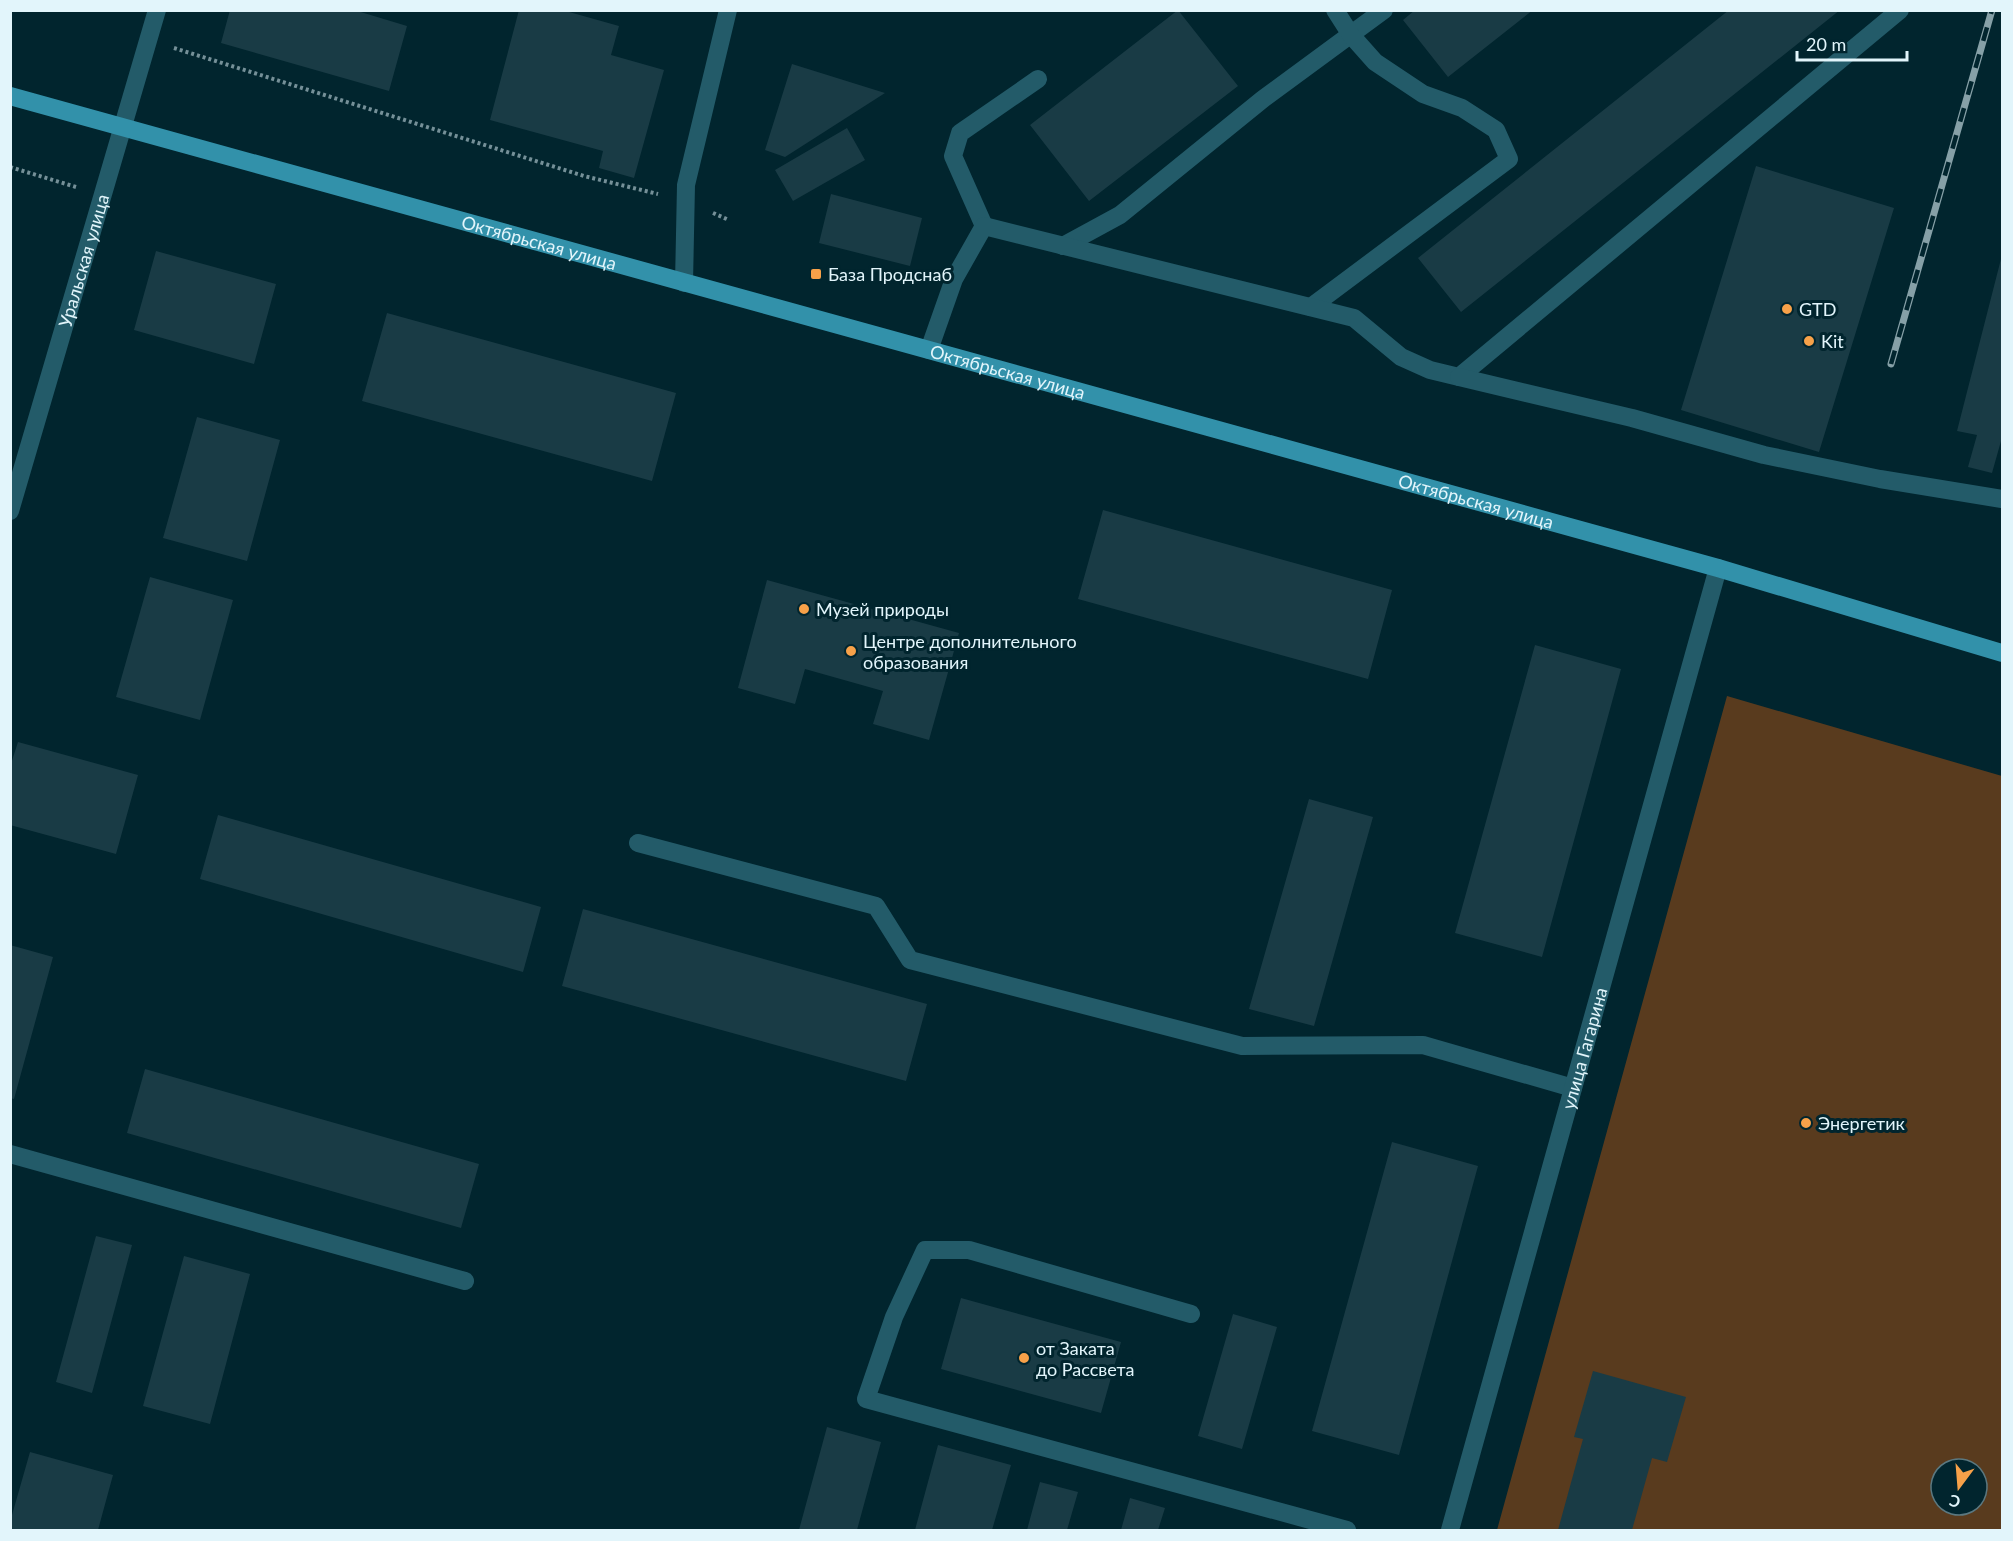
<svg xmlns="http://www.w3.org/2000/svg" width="2013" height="1541" viewBox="0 0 2013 1541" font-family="Lato,sans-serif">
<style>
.green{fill:#593b1e;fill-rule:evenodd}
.building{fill:#193b45}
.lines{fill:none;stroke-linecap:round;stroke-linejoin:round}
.path{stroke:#759098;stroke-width:4;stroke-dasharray:3 3;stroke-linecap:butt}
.minor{stroke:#235b69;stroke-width:18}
.major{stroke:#3291aa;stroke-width:18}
.rail-casing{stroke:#86a0a7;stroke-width:7}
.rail{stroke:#01252e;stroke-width:4.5;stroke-dasharray:14;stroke-linecap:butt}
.poi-dot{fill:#f7a149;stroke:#01252e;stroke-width:2}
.labels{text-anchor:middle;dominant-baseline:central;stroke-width:6;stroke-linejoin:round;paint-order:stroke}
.street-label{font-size:18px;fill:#e2f5fb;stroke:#01252e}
.poi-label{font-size:18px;fill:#e2f5fb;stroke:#01252e;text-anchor:start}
</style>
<rect width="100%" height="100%" fill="#01252e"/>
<path class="green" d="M1727 696 2002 776V1530H1497ZM1941 1469H1977V1505H1941Z"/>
<path class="building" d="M230 10H354L407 26 389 91 221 43Z
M519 10H562L619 26 611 55 664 70 634 178 599 168 603 151 490 120Z
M1178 10 1238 86 1089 201 1030 125Z
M1415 10H1533L1448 77 1403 20Z
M1729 10H1840L1461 312 1418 258Z
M792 64 885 93 785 157 765 150Z
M847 128 865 160 793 201 775 170Z
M1756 166 1894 208 1819 452 1681 410Z
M831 194 922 218 910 266 819 243Z
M156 251 276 284 254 364 134 330Z
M2002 255V442L2001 441 1992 473 1968 467 1977 435 1957 431Z
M387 313 676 393 652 481 362 401Z
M197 417 280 440 247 561 163 538Z
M1103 510 1392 590 1368 679 1078 599Z
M150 577 233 600 200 720 116 697Z
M767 580 959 633 929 740 873 724 883 691 805 669 795 704 738 688Z
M1535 645 1621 669 1542 957 1455 933Z
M18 742 138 775 116 854 10 825V767Z
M1309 799 1373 817 1314 1026 1249 1009Z
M218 815 541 907 523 972 200 879Z
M583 909 927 1004 906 1081 562 986Z
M10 945 53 957 14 1099 10 1098Z
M145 1069 479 1164 461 1228 127 1133Z
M1392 1142 1478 1166 1399 1455 1312 1431Z
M96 1236 132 1245 92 1393 56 1382Z
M184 1256 250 1274 210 1424 143 1406Z
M961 1298 1121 1342 1101 1413 941 1369Z
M1233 1314 1277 1327 1242 1449 1198 1436Z
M1593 1371 1686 1397 1667 1462 1652 1458 1632 1530H1558L1583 1439 1574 1437Z
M827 1427 881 1442 857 1530H799Z
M938 1445 1011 1465 992 1530H915Z
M30 1452 113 1475 98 1530H10V1522Z
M1040 1482 1078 1492 1067 1530H1027Z
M1130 1498 1165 1508 1158 1530H1121Z"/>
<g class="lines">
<path class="path" d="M174 48 584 176 658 194
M10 167 76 187
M713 213 729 220"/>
<g class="minor">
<path d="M984 226 953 156 960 133 1038 79"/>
<path d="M1063 246 1120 215 1263 99 1384 10"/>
<path d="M684 283 686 185 728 10"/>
<path d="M1311 307 1509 159 1496 130 1462 108 1423 94 1375 62 1351 35 1335 10"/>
<path d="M929 350 954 279 984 226 1354 318 1401 357 1430 370 1459 377 1900 10"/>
<path d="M1459 377 1632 418 1764 455 1880 479 2002 499"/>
<path id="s1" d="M10 511 157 10"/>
<path d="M638 843 876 906 910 960 1242 1046 1423 1045 1573 1088"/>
<path d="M10 1154 465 1281"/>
<path d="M1191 1314 969 1250H925L894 1317 866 1399 1347 1530"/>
<path id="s2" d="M1450 1530 1718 568"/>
</g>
<path class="major" id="s3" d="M10 96 1718 568 2002 653"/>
<defs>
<path id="rail" d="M1891 364 1992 10"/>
</defs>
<use href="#rail" class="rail-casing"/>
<use href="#rail" class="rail"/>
</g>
<g class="poi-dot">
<rect x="810" y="268" width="12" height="12" rx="3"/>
<circle cx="1787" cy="309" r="6"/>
<circle cx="1809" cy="341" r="6"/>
<circle cx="804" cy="609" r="6"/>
<circle cx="851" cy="651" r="6"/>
<circle cx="1806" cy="1123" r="6"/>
<circle cx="1024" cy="1358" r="6"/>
</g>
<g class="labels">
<g class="street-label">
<text stroke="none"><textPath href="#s3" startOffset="549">Октябрьская улица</textPath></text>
<text stroke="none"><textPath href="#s1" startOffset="261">Уральская улица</textPath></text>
<text stroke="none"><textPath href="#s3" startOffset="1035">Октябрьская улица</textPath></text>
<text stroke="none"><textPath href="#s3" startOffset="1521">Октябрьская улица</textPath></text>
<text stroke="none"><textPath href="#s2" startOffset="500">улица Гагарина</textPath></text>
</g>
<g class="poi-label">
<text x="828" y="274">База Продснаб</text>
<text x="1799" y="309">GTD</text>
<text x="1821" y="341">Kit</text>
<text x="816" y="609">Музей природы</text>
<text x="863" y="641">Центре дополнительного<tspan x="863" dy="21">образования</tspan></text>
<text x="1818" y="1123">Энергетик</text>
<text x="1036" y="1348">от Заката<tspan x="1036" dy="21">до Рассвета</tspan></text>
</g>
</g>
<rect width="2013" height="1541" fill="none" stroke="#e2f5fb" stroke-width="24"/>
<g transform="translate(1959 1487) rotate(196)"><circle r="28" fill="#01252e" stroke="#5b7880" stroke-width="1.5"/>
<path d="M0-4.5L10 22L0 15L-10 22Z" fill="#f7a149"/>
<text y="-9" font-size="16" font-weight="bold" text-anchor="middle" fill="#e2f5fb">С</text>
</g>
<path d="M1797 51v9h110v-9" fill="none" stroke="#e2f5fb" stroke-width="3"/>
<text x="1806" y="51" font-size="18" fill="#e2f5fb" stroke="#01252e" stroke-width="4.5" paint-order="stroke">20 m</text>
</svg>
